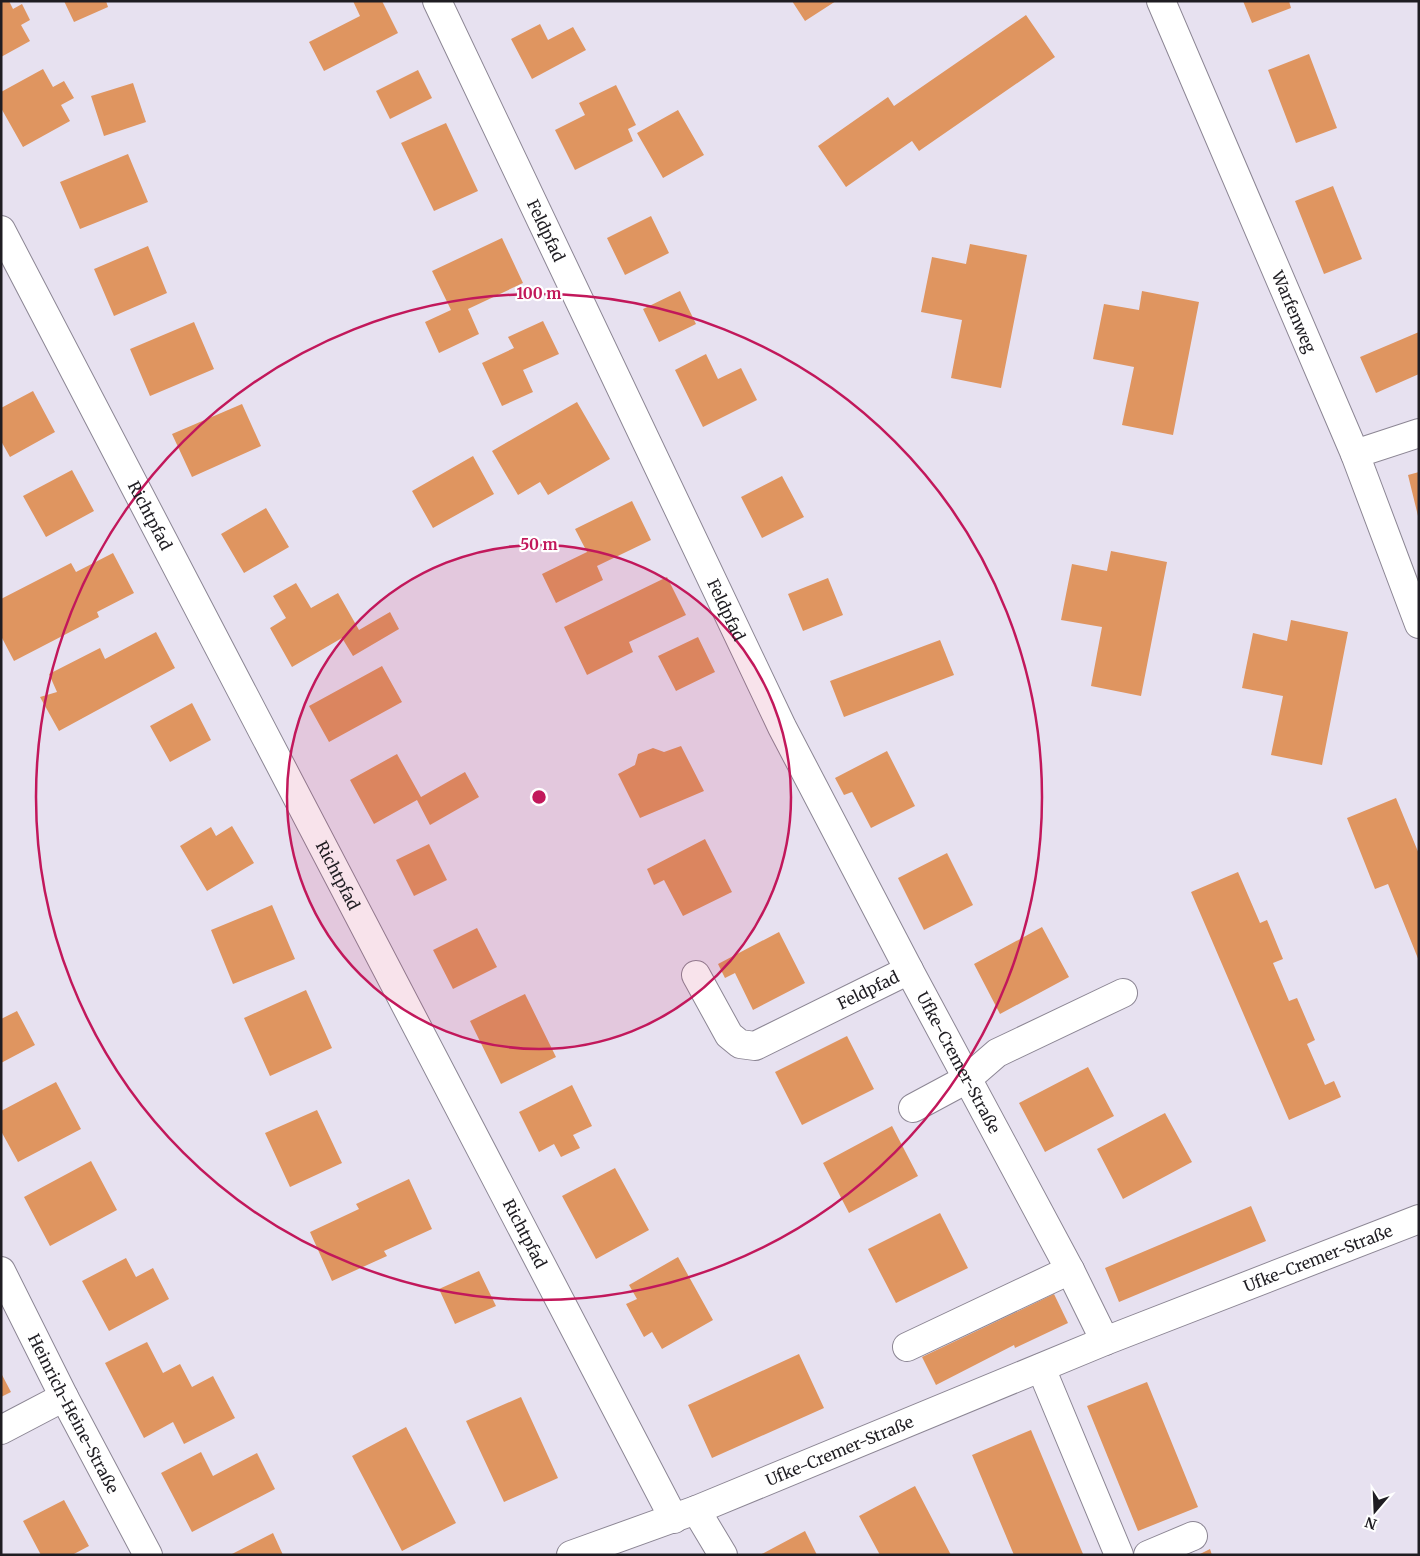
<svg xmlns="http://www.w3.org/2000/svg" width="1420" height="1556" viewBox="0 0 1420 1556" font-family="Merriweather,serif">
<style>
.building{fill:#df9560}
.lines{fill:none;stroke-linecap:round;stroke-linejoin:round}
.minor-casing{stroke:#8c8694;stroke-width:30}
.minor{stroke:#fff;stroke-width:28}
.ring{fill:none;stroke:#c2185b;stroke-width:2.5}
.labels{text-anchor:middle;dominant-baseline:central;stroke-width:4.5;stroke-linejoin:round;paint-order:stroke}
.street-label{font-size:16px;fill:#1f1d22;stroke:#fff}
.centre{fill:#c2185b;stroke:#fff;stroke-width:2.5}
.ring-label{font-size:15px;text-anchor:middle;font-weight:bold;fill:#c2185b;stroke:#fff;stroke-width:4.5;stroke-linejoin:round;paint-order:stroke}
</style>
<rect width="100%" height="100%" fill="#e7e1f0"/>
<path class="building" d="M1 1H9L13 9 22 4 30 20 21 25 30 41 1 57Z
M64 1H106L108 7 74 22Z
M353 1H382L398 33 324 71 309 42 360 16Z
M792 1H836L805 21Z
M1243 1H1289L1291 8 1252 23Z
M1026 15 1055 57 919 151 912 141 846 187 818 146 888 97 894 106Z
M540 24 548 40 573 27 586 50 532 79 511 39Z
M1309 54 1337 128 1296 143 1268 70Z
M43 69 53 87 64 81 74 98 61 105 70 121 23 147 1 108V92Z
M418 70 432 98 390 119 376 91Z
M133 83 146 122 104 136 91 96Z
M616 85 636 125 628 129 633 141 575 170 555 130 585 115 579 103Z
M678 110 704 155 663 178 637 133Z
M446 123 478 191 434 211 401 143Z
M128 154 148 202 80 229 60 182Z
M1333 186 1362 259 1324 274 1295 201Z
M651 216 669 253 625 275 607 238Z
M502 238 523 283 468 309 479 334 439 353 425 322 451 310 432 271Z
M970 244 1027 255 1001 388 951 378 962 320 921 312 932 257 966 264Z
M148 246 167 293 114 316 94 269Z
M680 291 696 324 659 342 643 309Z
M1142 291 1199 302 1173 435 1122 425 1134 367 1093 359 1104 304 1139 310Z
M543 321 559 354 523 370 533 392 502 406 482 363 514 348 508 337Z
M194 322 214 369 150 396 130 349Z
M1419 332V374L1376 393 1360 357Z
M706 354 718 379 741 368 757 400 703 427 675 370Z
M33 391 55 432 10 457 1 441V408Z
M577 402 610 459 548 495 540 482 518 495 492 451Z
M242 404 261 446 192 477 172 434Z
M473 456 494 494 433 528 412 491Z
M72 470 94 511 46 537 23 496Z
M1419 472V516H1418L1408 475Z
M782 476 804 517 762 538 741 497Z
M632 501 651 540 597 566 603 580 556 603 542 574 587 552 575 529Z
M266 508 289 547 244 573 221 534Z
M1111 551 1167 562 1141 696 1091 686 1102 627 1061 620 1072 564 1107 571Z
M113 553 134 593 97 612 99 617 14 661 1 636V599L71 563 76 572Z
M667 577 686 615 629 642 633 652 587 675 564 627Z
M828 578 843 615 803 631 788 594Z
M296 583 311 608 338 593 359 630 390 612 399 629 353 656 342 638 292 667 270 628 286 618 273 596Z
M1291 620 1348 632 1322 765 1271 755 1283 696 1242 688 1253 633 1287 641Z
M156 632 175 668 59 731 40 697 57 692 49 674 100 648 105 659Z
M698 637 715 672 676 691 658 656Z
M940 640 954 675 844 717 830 681Z
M382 666 402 702 329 742 309 706Z
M192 703 211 740 170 762 150 726Z
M681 746 704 791 640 818 618 774 635 765 638 754 653 748 664 752Z
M887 751 915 806 871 828 852 792 844 795 835 778Z
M397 754 421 797 465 772 479 797 430 825 417 800 374 824 350 780Z
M1396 798 1419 854V961L1388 884 1375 889 1347 818Z
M232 826 254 863 207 891 180 846 211 827 216 836Z
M705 839 732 892 683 916 664 880 654 885 647 869Z
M429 844 447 880 414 896 396 860Z
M947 853 973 905 924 930 898 878Z
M1238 872 1260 923 1267 920 1283 959 1273 963 1289 1001 1297 998 1315 1040 1307 1044 1325 1085 1334 1081 1341 1097 1289 1120 1191 892Z
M272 905 295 959 233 984 211 930Z
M1042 927 1069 977 1000 1014 974 964Z
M477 928 497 967 453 989 433 950Z
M779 932 805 983 753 1010 735 973 725 978 718 964Z
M306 990 332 1048 270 1076 244 1018Z
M525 994 556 1057 501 1084 470 1021Z
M17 1011 35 1045 1 1063V1019Z
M847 1036 874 1089 802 1125 775 1072Z
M1088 1067 1114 1116 1045 1152 1019 1103Z
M56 1082 81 1129 18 1162 1 1131V1111Z
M572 1085 592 1126 573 1135 580 1148 561 1157 554 1144 539 1152 519 1112Z
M317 1110 342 1163 290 1187 265 1133Z
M1165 1113 1192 1162 1123 1199 1097 1149Z
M892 1126 918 1176 849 1213 823 1163Z
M91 1161 117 1210 50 1246 24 1197Z
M615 1168 649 1230 596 1259 562 1196Z
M409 1179 432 1229 384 1251 387 1256 332 1281 310 1232 359 1209 356 1204Z
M1251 1206 1266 1241 1119 1302 1105 1268Z
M940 1213 968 1268 896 1303 868 1249Z
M678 1257 713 1320 662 1349 652 1332 644 1337 626 1304 637 1299 629 1285Z
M126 1258 136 1277 153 1268 169 1299 109 1331 82 1281Z
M479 1271 496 1306 455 1324 439 1289Z
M1054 1294 1068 1323 1015 1348 1014 1345 936 1385 922 1357Z
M147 1342 163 1373 180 1364 192 1387 213 1376 235 1418 184 1444 173 1422 144 1438 105 1363Z
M799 1354 824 1408 712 1458 688 1405Z
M1 1373 11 1392 1 1397Z
M1147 1382 1198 1507 1138 1531 1087 1406Z
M521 1397 558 1478 504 1502 466 1421Z
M406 1427 456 1523 402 1551 352 1456Z
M1031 1430 1083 1554 1080 1555H1014L972 1455Z
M201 1452 213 1476 257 1453 275 1489 192 1532 161 1473Z
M915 1486 951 1555H880L859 1516Z
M64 1500 89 1546 72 1555H41L23 1521Z
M805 1531 817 1555H760Z
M273 1533 283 1555H230Z
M1210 1549 1212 1555H1198Z"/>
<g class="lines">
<defs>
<g id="minor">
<path id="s1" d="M437 1 782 727 909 970 755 1046 740 1044 729 1035 696 975"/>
<path id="s2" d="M1161 1 1355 454 1419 624"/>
<path id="s3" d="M1 230 674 1519"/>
<path d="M1355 454 1419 433"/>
<path id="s4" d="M909 970 1070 1270 1105 1341"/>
<path d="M913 1108 967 1079 997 1053 1123 993"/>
<path id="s5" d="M1 1271 64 1397 148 1555"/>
<path d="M907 1347 1070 1270"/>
<path d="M1041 1368 1119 1555"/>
<path d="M1 1430 64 1397"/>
<path d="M696 1510 723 1555"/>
<path id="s6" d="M571 1555 696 1510 1105 1341 1419 1219"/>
<path d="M1148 1555 1193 1536"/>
</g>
</defs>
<use href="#minor" class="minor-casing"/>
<use href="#minor" class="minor"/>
</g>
<circle cx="539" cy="797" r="252" fill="#c2185b" fill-opacity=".12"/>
<g class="ring">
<circle cx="539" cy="797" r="252"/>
<circle cx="539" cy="797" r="503"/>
</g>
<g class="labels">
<g class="street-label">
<text stroke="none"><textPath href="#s1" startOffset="254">Feldpfad</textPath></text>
<text stroke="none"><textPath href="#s2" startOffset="338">Warfenweg</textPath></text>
<text stroke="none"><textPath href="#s3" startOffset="322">Richtpfad</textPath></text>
<text stroke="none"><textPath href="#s1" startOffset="674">Feldpfad</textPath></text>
<text stroke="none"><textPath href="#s3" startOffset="728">Richtpfad</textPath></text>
<text transform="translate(868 990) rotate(-26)">Feldpfad</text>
<text stroke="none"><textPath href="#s4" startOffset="105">Ufke-Cremer-Straße</textPath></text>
<text stroke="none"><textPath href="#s3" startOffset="1132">Richtpfad</textPath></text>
<text stroke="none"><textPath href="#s6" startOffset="804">Ufke-Cremer-Straße</textPath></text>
<text stroke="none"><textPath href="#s5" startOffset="160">Heinrich-Heine-Straße</textPath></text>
<text stroke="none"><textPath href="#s6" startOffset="288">Ufke-Cremer-Straße</textPath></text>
</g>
</g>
<circle cx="539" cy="797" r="8" class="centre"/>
<g class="ring-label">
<text x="539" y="299">100 m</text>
<text x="539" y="550">50 m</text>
</g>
<rect width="1420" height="1556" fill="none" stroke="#1f1d22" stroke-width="5"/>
<g transform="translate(1375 1511) rotate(199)" stroke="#ffffff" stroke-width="4" paint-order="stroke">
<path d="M0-4L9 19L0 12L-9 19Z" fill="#1f1d22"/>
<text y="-8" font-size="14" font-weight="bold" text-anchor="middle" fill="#1f1d22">N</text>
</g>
</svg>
